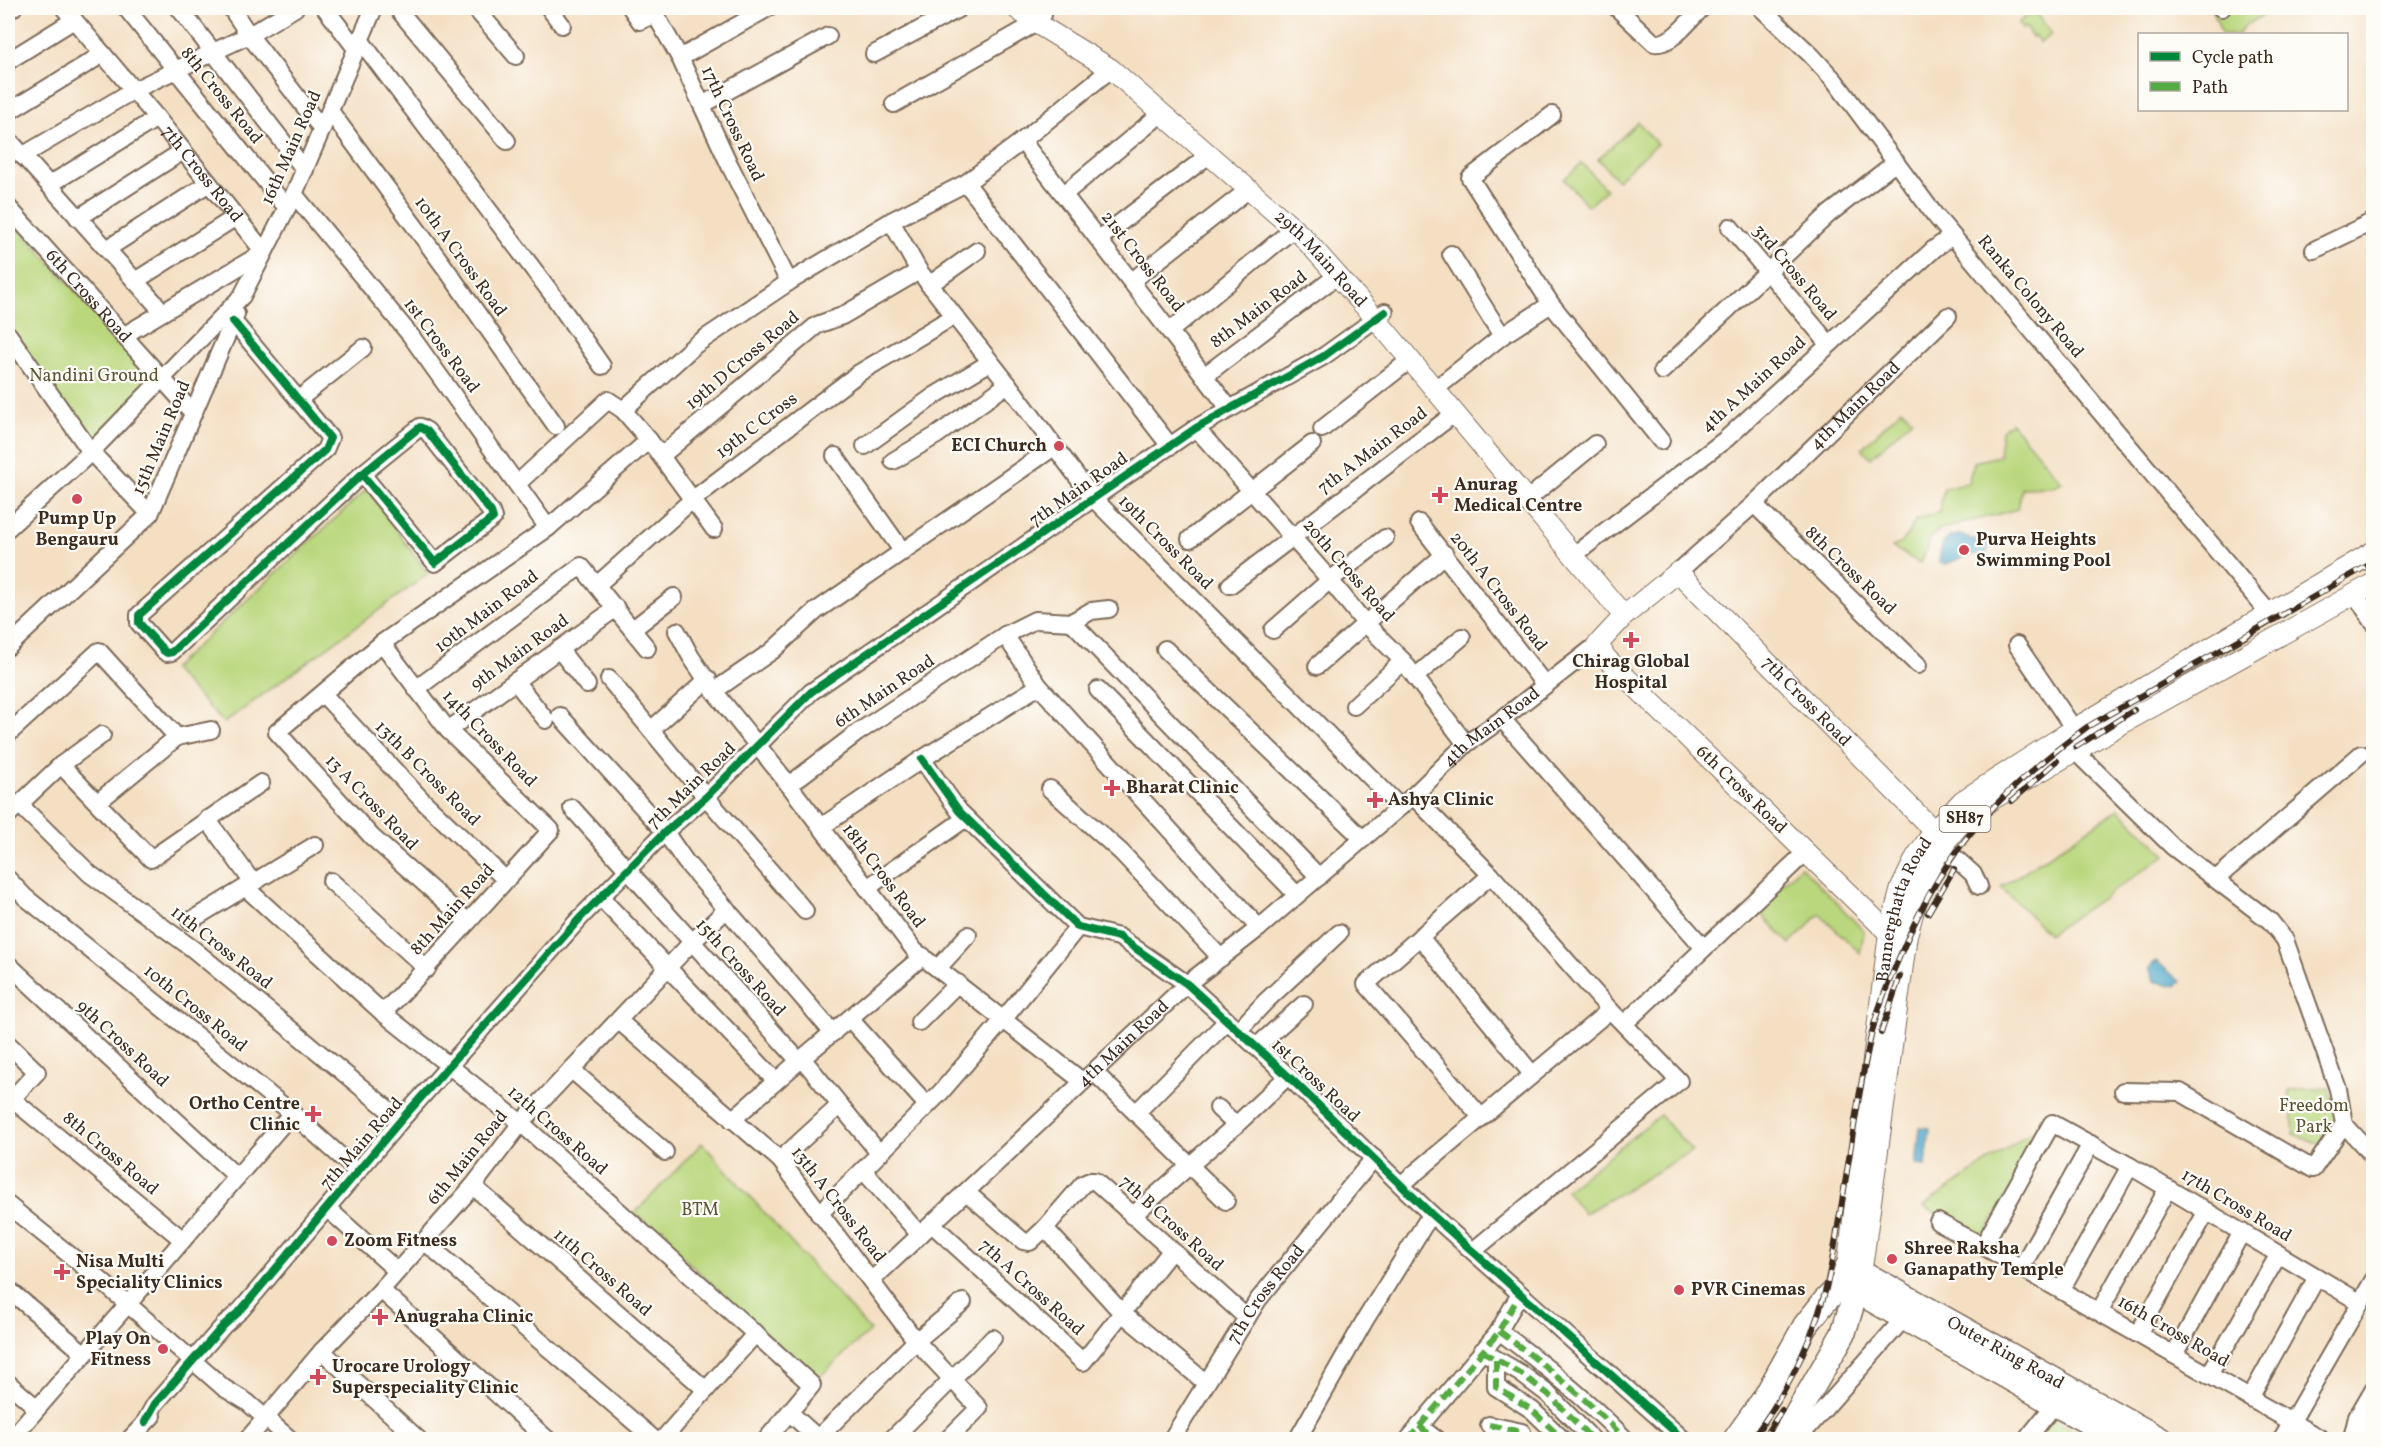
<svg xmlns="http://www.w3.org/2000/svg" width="2381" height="1447" viewBox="0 0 2381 1447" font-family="Vollkorn,serif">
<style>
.green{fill:#bad77d;stroke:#7a804e;stroke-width:1.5}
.water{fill:#4ba5c8;stroke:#436873;stroke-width:1.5}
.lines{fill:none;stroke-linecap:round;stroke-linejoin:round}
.minor-casing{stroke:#7c6958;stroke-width:20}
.major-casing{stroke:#7c6958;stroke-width:22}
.highway-casing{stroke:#7c6958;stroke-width:27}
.minor{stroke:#fff;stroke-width:16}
.major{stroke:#fff;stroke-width:20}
.highway{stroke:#fff;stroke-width:24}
.rail-casing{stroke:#3b2a1e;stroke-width:6}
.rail{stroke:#fdfcf7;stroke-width:4;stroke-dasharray:11;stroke-linecap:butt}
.quiet{stroke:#55ab43;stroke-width:6;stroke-dasharray:12 6;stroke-linecap:butt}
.cycleway-casing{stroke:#fdfcf7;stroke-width:11}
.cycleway{stroke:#00873e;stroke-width:8}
.poi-dot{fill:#d1495b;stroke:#fdfcf7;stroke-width:2}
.labels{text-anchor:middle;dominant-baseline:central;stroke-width:4.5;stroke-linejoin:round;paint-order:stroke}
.shield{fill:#fdfcf7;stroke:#75695f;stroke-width:1.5}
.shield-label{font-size:16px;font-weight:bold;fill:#3b2a1e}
.street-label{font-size:18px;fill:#3b2a1e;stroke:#fdfcf7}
.park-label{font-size:18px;fill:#5b5536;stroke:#fdfcf7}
.poi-label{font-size:18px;font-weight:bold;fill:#3b2a1e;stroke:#fdfcf7;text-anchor:start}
</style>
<rect width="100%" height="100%" fill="#fdfcf7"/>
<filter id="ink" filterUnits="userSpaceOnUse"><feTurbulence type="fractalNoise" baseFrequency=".0167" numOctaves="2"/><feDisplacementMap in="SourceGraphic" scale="12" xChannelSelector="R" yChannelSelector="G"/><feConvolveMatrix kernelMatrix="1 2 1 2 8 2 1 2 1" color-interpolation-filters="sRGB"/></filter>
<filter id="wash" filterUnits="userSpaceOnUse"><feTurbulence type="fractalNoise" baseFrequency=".008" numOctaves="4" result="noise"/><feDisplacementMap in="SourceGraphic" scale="24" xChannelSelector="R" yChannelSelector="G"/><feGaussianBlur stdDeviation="1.35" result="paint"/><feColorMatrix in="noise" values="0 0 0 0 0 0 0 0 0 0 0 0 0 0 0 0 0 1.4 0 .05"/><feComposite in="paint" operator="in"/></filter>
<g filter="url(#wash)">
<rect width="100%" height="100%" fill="#f4dfc3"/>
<path class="green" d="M2212 8H2274L2245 26 2238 34H2222Z
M2034 11 2052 34 2040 43 2035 36 2032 37 2025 27 2022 29 2018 23Z
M1638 122 1657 144 1617 180 1598 159Z
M1582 163 1606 190 1588 206 1564 179Z
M8 216 156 380 91 446 8 329Z
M1902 409 1912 419 1871 458 1862 448Z
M2011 422 2062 482 2052 487 2022 488 2018 509 1938 530 1931 538 1920 563 1892 547 1902 543 1916 520 1939 512 1944 489 1968 483 1974 462 1999 456 2002 430Z
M367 489 428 574 224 723 172 669Z
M2119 809 2166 855 2049 934 2001 887Z
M1801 866 1864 931 1860 953 1820 914 1790 944 1756 909Z
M2329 1088 2339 1124 2324 1145 2294 1134 2289 1090Z
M1660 1115 1692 1151 1584 1214 1566 1190Z
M2051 1119 1982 1239 1923 1206Z
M702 1143 870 1331 816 1380 635 1213Z
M2052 1418 2091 1439 2034 1440Z"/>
<path class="water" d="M1961 535 1972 540 1981 537 1989 544 1987 554 1970 555 1946 564 1939 563 1941 545 1951 536Z
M2156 961 2181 982 2176 986 2154 981 2149 968Z
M1920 1127 1930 1128 1926 1166 1916 1165Z"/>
</g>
<g filter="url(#ink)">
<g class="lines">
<defs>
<g id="minor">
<path id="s1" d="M64 8 157 118 264 252 123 336"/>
<path d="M126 8 287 208"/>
<path d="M179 8 305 170"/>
<path d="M231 8 249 35 322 129"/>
<path d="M325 8 357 50"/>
<path d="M397 8 507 141"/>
<path d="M475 8 516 56"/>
<path d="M549 8 562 25"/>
<path d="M631 8 640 21 655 14 680 58 730 166 789 282"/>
<path d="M1617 8 1654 43C1672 46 1690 19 1702 8"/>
<path d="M1761 8 1811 55 1835 81 1934 214 2269 613"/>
<path d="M2221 8H2222"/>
<path d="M8 11 13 8"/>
<path d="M361 41 552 294 602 366"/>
<path d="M874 54 960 8"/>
<path d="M680 58 768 8"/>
<path d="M8 61 74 20"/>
<path d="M894 104 1036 23 1043 15"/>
<path d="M702 105 828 36"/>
<path d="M330 111 449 273 556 426"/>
<path d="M8 112 103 54"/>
<path d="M1552 115 1470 178 1551 304 1661 441"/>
<path d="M8 139 163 312"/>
<path d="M1022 141 1229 408"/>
<path d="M22 156 134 90 249 35 295 8"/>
<path d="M966 183 1170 446"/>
<path d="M49 185 157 118"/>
<path d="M294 194 411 336 548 528"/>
<path d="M1064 194 1162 113"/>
<path id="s2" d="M8 207 193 413"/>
<path d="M78 218 183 151"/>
<path d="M891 221 919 271 1008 384 1093 498 1400 807"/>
<path d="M1730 227 1829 344"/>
<path d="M1099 239 1209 155"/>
<path d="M107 249 209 183"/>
<path d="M2314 250 2374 221"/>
<path d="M1451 254 1502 336"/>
<path d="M135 281 236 217"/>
<path d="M1132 281 1248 190"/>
<path d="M929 285 977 251"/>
<path d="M233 321 330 438 325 450 139 615V623L164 651 167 653 172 652 362 474 420 427 427 431 491 512 493 518 435 563 362 474"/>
<path d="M1170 331 1293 229"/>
<path d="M8 334 91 452 150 514"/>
<path d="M1662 371 1829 214 1896 162"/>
<path d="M1204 376 1338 275"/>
<path d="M1434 390 1502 336 1551 304"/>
<path d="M298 400 363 348"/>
<path d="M623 410 649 440 714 529"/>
<path d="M1196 428 1330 580 1364 622 1403 661 1466 744"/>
<path d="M1322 429 1410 360"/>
<path d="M865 446 934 396 989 363"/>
<path d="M661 456 817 325 842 316 919 271"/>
<path d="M835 456 903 552"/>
<path d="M893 461 937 435 1008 384"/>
<path d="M518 483 608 400 623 410 695 345 789 282 891 221 966 183 1022 141 1111 69"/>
<path d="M1535 493 1595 444"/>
<path d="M1754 504 1918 665"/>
<path d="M1419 523 1545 685"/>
<path d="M8 528 91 452 242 296 294 194 374 8"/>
<path d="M1190 539 1312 444"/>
<path d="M1574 555 1726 439 1934 249 1952 236"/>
<path id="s3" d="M1678 572 1754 504 1948 316"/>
<path d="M597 585 692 500 859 373 954 316"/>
<path d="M1230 585 1454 414"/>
<path d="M2355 594 2374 623"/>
<path d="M1072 622 1319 877"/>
<path d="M633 629 674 597"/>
<path d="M1273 630 1330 580 1385 538"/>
<path d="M677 631 691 657 714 691 789 785 915 951 1082 1081"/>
<path d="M1005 635 1039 686 1259 928"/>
<path d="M382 643 448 730 551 830C495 892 441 954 383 1013"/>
<path d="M2017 645 2074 729"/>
<path d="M8 647 150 514 236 314"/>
<path d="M559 649 587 685"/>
<path d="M1165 649 1363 839"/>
<path d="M1317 666 1445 554"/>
<path d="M1415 677 1462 637"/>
<path d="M609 679 706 797 805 911"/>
<path d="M515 681 546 720"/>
<path d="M416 689 581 566 647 648"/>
<path d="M1098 690 1297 895"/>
<path d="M714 691 772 651 816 611 1054 447"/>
<path d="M323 694 422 800 506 880"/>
<path d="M1354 706 1403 661"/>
<path d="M560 716 665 832 685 861 833 1033"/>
<path d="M1502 719 1704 948"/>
<path d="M448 730 616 608"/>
<path d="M651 730 708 679"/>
<path d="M8 734 99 651 177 737"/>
<path d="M2075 751 2173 847 2270 921 2285 940 2338 1089 2344 1124 2313 1169 2180 1092 2123 1091"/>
<path d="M922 759 959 811 1078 927 1119 937 1187 984 1288 1076 1431 1214 1684 1440"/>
<path d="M61 765 151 859 261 783"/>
<path d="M789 785 857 733 1005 635 1035 620 1072 622 1091 611 1109 609"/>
<path d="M1050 789 1121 852 1221 958"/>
<path d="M1413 796 1491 875 1610 1010 1679 1081 1473 1251"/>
<path d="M98 802 177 737 211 730"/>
<path d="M19 804 90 874 193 949 401 1120"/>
<path d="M572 808 799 1061 806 1063 879 1153"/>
<path d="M8 815 61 765 102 735"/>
<path d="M207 819 253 883"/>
<path d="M821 827 922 759 1039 686"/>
<path d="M1942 846 1973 874 1979 886"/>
<path d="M8 879 25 897 292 1113 357 1171"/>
<path d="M2216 879 2361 754"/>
<path d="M331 881 427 969"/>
<path d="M246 888 383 1013 521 1123 812 1385 766 1440"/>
<path d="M867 888 966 818"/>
<path d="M601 898 776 1081"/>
<path d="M190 921 315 845"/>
<path d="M467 921 372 837 277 732 382 643 548 528 649 440"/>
<path d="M1420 937 1532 1074"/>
<path d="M8 964 237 1177"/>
<path d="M938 968 968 935"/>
<path d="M850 1019 927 1105"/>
<path d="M619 1021 780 1160 916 1341 979 1408 947 1440"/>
<path d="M919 1022 958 983"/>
<path d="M1624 1024 1805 853"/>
<path d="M1238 1031 1266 1001 1339 933"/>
<path d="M8 1044 37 1072 8 1103"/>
<path d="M1256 1047 1304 1004"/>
<path d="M572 1070 665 1152"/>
<path d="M1094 1072 1226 1201"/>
<path d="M12 1099 183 1240"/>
<path d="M1218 1108 1236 1125"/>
<path d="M1136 1113 1227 1021"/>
<path d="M1481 1117 1366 984 1491 875"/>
<path d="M732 1120 799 1061 923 956"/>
<path d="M2344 1124 2374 1157"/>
<path d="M780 1160 840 1105"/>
<path d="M863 1170 920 1235"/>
<path d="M1402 1184 1610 1010"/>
<path d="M473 1186 706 1390"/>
<path d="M966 1192 1023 1241 1030 1242 1045 1228 1122 1313 1171 1251"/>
<path d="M8 1205 98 1278 224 1388 247 1402 291 1440"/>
<path d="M327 1208 397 1271"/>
<path d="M819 1214 941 1092 1003 1020 1078 927"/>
<path d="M1132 1216 1236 1125 1288 1076"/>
<path d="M1938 1222 1983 1246 2052 1123 2130 1166 2361 1303"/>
<path d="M932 1224 1083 1362 1122 1313 1206 1383"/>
<path d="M1045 1228 1083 1184 1090 1181H1095L1247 1318"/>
<path d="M424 1241 655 1440"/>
<path d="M1983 1246 2323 1440"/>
<path d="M2021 1268 2091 1144"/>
<path id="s4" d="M872 1280 1187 984 1259 928 1413 796 1466 744 1502 719 1598 644"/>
<path d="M8 1289 85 1354"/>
<path d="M381 1290 548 1440"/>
<path d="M2061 1290 2130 1166"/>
<path d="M134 1297 292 1113"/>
<path d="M2099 1312 2168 1188"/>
<path d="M1499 1331C1545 1365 1587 1399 1626 1440"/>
<path d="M2138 1334 2207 1211"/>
<path d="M322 1351 419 1440"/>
<path d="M1482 1351 1520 1373 1548 1394 1593 1440"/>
<path d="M2174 1355 2242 1232"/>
<path d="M1496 1360V1387L1532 1410 1563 1440"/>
<path d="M2209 1375 2279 1254"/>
<path d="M8 1383 37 1408"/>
<path d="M2250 1398 2317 1277"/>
<path d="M790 1413 820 1440"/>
<path d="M145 1422 155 1404 224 1325 241 1310 401 1120 581 917 665 832 706 797 811 692 1196 428 1324 356 1385 312"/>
<path d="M1489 1425 1522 1432"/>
<path d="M1419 1426 1437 1440"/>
<path d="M2353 1434 2357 1417 2374 1388"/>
<path d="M2353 1434 2374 1415"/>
<path d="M818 1438 916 1341 963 1302"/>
<path d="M10 1440 128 1304"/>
<path d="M129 1440 152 1416"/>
<path d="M247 1440 322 1351 381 1290 473 1186 521 1123 691 943 727 909"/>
<path d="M662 1440 756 1333"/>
<path d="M891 1440 993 1338"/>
<path id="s5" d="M1171 1440 1258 1300 1374 1158"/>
<path d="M1297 1440 1365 1320 1431 1214"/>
<path d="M1408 1440 1497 1334 1520 1294"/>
<path d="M1797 1440 1905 1317"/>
<path d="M2026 1440 2055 1404"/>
<path d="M2281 1440 2374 1279"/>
</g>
<g id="major">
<path id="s6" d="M1016 8 1036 23 1111 69 1303 237 1376 319 1624 616"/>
<path id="s7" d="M1898 934 1889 933 1606 658 1598 644 1624 616 1678 572 1943 840"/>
<path d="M1863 1261 1907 935 1918 896 1929 869 1945 842 1962 822 1993 799 2123 723 2374 583"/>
<path id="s8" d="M1847 1268 1889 933 1901 888 1916 857 1934 831 1962 801 2074 729 2374 551"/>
</g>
<g id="highway">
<path d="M1843 1283 2055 1404 2122 1440"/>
<path id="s9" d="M1735 1440 1765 1398 1805 1326 1825 1301 1843 1283 1847 1268 1861 1272 2161 1440"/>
<path d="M1782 1440 1843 1334 1861 1275"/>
</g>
</defs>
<use href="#minor" class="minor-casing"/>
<use href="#major" class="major-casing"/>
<use href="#highway" class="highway-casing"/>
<use href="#minor" class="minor"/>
<use href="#major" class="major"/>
<use href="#highway" class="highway"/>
<defs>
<path id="rail" d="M2076 747 2134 710
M2012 801 2057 761
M1928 913 1954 869
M1881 1033 1900 976
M1751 1440C1783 1398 1808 1350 1823 1299 1831 1273 1835 1246 1839 1219 1850 1158 1857 1096 1871 1036 1878 1006 1890 979 1902 951 1945 848 1998 793 2087 727L2374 562
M1762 1440 1782 1410"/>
</defs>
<use href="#rail" class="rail-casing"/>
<use href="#rail" class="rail"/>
<path class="quiet" d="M1499 1331C1545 1365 1587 1399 1626 1440
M1482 1351 1520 1373 1548 1394 1593 1440
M1496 1360V1387L1532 1410 1563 1440
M1489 1425 1522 1432
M1419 1426 1437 1440
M1408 1440 1497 1334 1520 1294"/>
<defs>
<path id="cycleway" d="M233 321 330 438 325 450 139 615V623L164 651 167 653 172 652 362 474 420 427 427 431 491 512 493 518 435 563 362 474
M922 759 959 811 1078 927 1119 937 1187 984 1288 1076 1431 1214 1684 1440
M145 1422 155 1404 224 1325 241 1310 401 1120 581 917 665 832 706 797 811 692 1196 428 1324 356 1385 312"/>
</defs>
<use href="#cycleway" class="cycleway-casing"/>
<use href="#cycleway" class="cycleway"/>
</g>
</g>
<g class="poi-dot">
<circle cx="1059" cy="446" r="6"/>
<path d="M1437 486h6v6h6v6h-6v6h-6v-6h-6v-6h6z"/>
<circle cx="77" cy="499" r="6"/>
<circle cx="1964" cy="550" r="6"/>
<path d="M1628 631h6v6h6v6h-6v6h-6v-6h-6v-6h6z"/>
<path d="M1109 779h6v6h6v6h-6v6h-6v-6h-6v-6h6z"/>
<path d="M1372 791h6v6h6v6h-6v6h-6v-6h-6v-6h6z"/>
<path d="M310 1105h6v6h6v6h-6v6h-6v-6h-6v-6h6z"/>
<circle cx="332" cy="1241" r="6"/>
<circle cx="1892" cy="1259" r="6"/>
<path d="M59 1263h6v6h6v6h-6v6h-6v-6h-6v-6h6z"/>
<circle cx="1679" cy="1290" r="6"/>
<path d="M377 1308h6v6h6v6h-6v6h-6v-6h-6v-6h6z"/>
<circle cx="163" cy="1349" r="6"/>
<path d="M315 1368h6v6h6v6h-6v6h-6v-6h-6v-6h6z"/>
</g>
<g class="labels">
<rect class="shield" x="1939.5" y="806" width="51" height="26" rx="4.5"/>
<g class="shield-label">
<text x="1965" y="819">SH87</text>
</g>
<g class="street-label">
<text transform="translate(221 96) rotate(51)">8th Cross Road</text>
<text transform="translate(732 124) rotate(65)">17th Cross Road</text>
<text transform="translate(292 148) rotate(-66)">16th Main Road</text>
<text stroke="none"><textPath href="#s1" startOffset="216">7th Cross Road</textPath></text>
<text transform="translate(460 257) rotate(54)">10th A Cross Road</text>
<text stroke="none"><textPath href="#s6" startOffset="396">29th Main Road</textPath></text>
<text transform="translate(1142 262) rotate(52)">21st Cross Road</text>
<text transform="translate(1794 273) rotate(50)">3rd Cross Road</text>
<text stroke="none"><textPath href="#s2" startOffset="120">6th Cross Road</textPath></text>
<text transform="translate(2030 297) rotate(50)">Ranka Colony Road</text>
<text transform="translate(1259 310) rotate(-37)">8th Main Road</text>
<text transform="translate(441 346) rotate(53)">1st Cross Road</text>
<text transform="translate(743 361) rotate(-40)">19th D Cross Road</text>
<text transform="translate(1754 385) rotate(-42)">4th A Main Road</text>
<text stroke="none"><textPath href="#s3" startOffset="243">4th Main Road</textPath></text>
<text transform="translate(757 426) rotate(-37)">19th C Cross</text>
<text transform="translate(162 438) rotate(-67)">15th Main Road</text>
<text transform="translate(1373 451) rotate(-37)">7th A Main Road</text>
<text transform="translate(1079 490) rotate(-35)">7th Main Road</text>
<text transform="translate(1165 543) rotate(45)">19th Cross Road</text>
<text transform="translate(1348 571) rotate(49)">20th Cross Road</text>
<text transform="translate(1850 571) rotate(44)">8th Cross Road</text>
<text transform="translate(1498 592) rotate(52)">20th A Cross Road</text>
<text transform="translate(487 612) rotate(-37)">10th Main Road</text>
<text transform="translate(520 653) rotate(-36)">9th Main Road</text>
<text transform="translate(885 692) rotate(-34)">6th Main Road</text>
<text stroke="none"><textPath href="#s7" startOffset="710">7th Cross Road</textPath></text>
<text stroke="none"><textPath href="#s4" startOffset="831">4th Main Road</textPath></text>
<text transform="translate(489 739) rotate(46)">14th Cross Road</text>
<text transform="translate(427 774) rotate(45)">13th B Cross Road</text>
<text transform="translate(692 786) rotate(-44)">7th Main Road</text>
<text transform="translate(1741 790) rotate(44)">6th Cross Road</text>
<text transform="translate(371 803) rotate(46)">13 A Cross Road</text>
<text transform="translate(883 876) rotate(53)">18th Cross Road</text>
<text transform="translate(453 910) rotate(-48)">8th Main Road</text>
<text stroke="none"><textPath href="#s8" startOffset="364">Bannerghatta Road</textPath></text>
<text transform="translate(221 948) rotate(38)">11th Cross Road</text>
<text transform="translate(740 968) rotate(48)">15th Cross Road</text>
<text transform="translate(195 1009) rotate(39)">10th Cross Road</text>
<text stroke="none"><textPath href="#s4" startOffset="345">4th Main Road</textPath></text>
<text transform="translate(122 1044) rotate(43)">9th Cross Road</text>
<text transform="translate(1315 1081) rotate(43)">1st Cross Road</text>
<text transform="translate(557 1131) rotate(41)">12th Cross Road</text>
<text transform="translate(362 1144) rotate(-49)">7th Main Road</text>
<text transform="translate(110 1154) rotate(40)">8th Cross Road</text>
<text transform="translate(468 1158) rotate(-51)">6th Main Road</text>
<text transform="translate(838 1205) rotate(52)">13th A Cross Road</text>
<text transform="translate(2236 1206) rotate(31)">17th Cross Road</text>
<text transform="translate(1171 1224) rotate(42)">7th B Cross Road</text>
<text transform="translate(602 1273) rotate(41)">11th Cross Road</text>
<text transform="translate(1031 1288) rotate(42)">7th A Cross Road</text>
<text stroke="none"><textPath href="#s5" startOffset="174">7th Cross Road</textPath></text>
<text transform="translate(2173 1332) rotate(30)">16th Cross Road</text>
<text stroke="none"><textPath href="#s9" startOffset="387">Outer Ring Road</textPath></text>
</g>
<g class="park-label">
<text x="94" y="376">Nandini Ground</text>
<text x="2314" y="1106">Freedom<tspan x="2314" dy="21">Park</tspan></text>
<text x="700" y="1210">BTM</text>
</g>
<g class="poi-label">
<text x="1047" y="446" text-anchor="end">ECI Church</text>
<text x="1454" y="485">Anurag<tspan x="1454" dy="21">Medical Centre</tspan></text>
<text x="77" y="519" text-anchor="middle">Pump Up<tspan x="77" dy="21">Bengauru</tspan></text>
<text x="1976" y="540">Purva Heights<tspan x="1976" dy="21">Swimming Pool</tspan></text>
<text x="1631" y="662" text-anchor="middle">Chirag Global<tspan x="1631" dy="21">Hospital</tspan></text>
<text x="1126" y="788">Bharat Clinic</text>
<text x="1388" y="800">Ashya Clinic</text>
<text x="300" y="1104" text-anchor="end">Ortho Centre<tspan x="300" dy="21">Clinic</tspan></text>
<text x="344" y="1241">Zoom Fitness</text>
<text x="1904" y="1249">Shree Raksha<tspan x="1904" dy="21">Ganapathy Temple</tspan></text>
<text x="76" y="1262">Nisa Multi<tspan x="76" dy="21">Speciality Clinics</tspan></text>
<text x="1691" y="1290">PVR Cinemas</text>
<text x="394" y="1317">Anugraha Clinic</text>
<text x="151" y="1339" text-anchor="end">Play On<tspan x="151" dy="21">Fitness</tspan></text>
<text x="332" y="1367">Urocare Urology<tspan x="332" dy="21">Superspeciality Clinic</tspan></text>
</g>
</g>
<rect width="2381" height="1447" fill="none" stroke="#fdfcf7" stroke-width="30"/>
<rect x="2138" y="33" width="210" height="78" fill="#fdfcf7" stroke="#afa8a0" stroke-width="1.5"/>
<rect x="2150" y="52" width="30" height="9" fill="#00873e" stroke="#afa8a0" stroke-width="1.5"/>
<text x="2192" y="63" font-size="18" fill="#3b2a1e">Cycle path</text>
<rect x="2150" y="82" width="30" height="9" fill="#55ab43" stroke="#afa8a0" stroke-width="1.5"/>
<text x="2192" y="93" font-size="18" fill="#3b2a1e">Path</text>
</svg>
